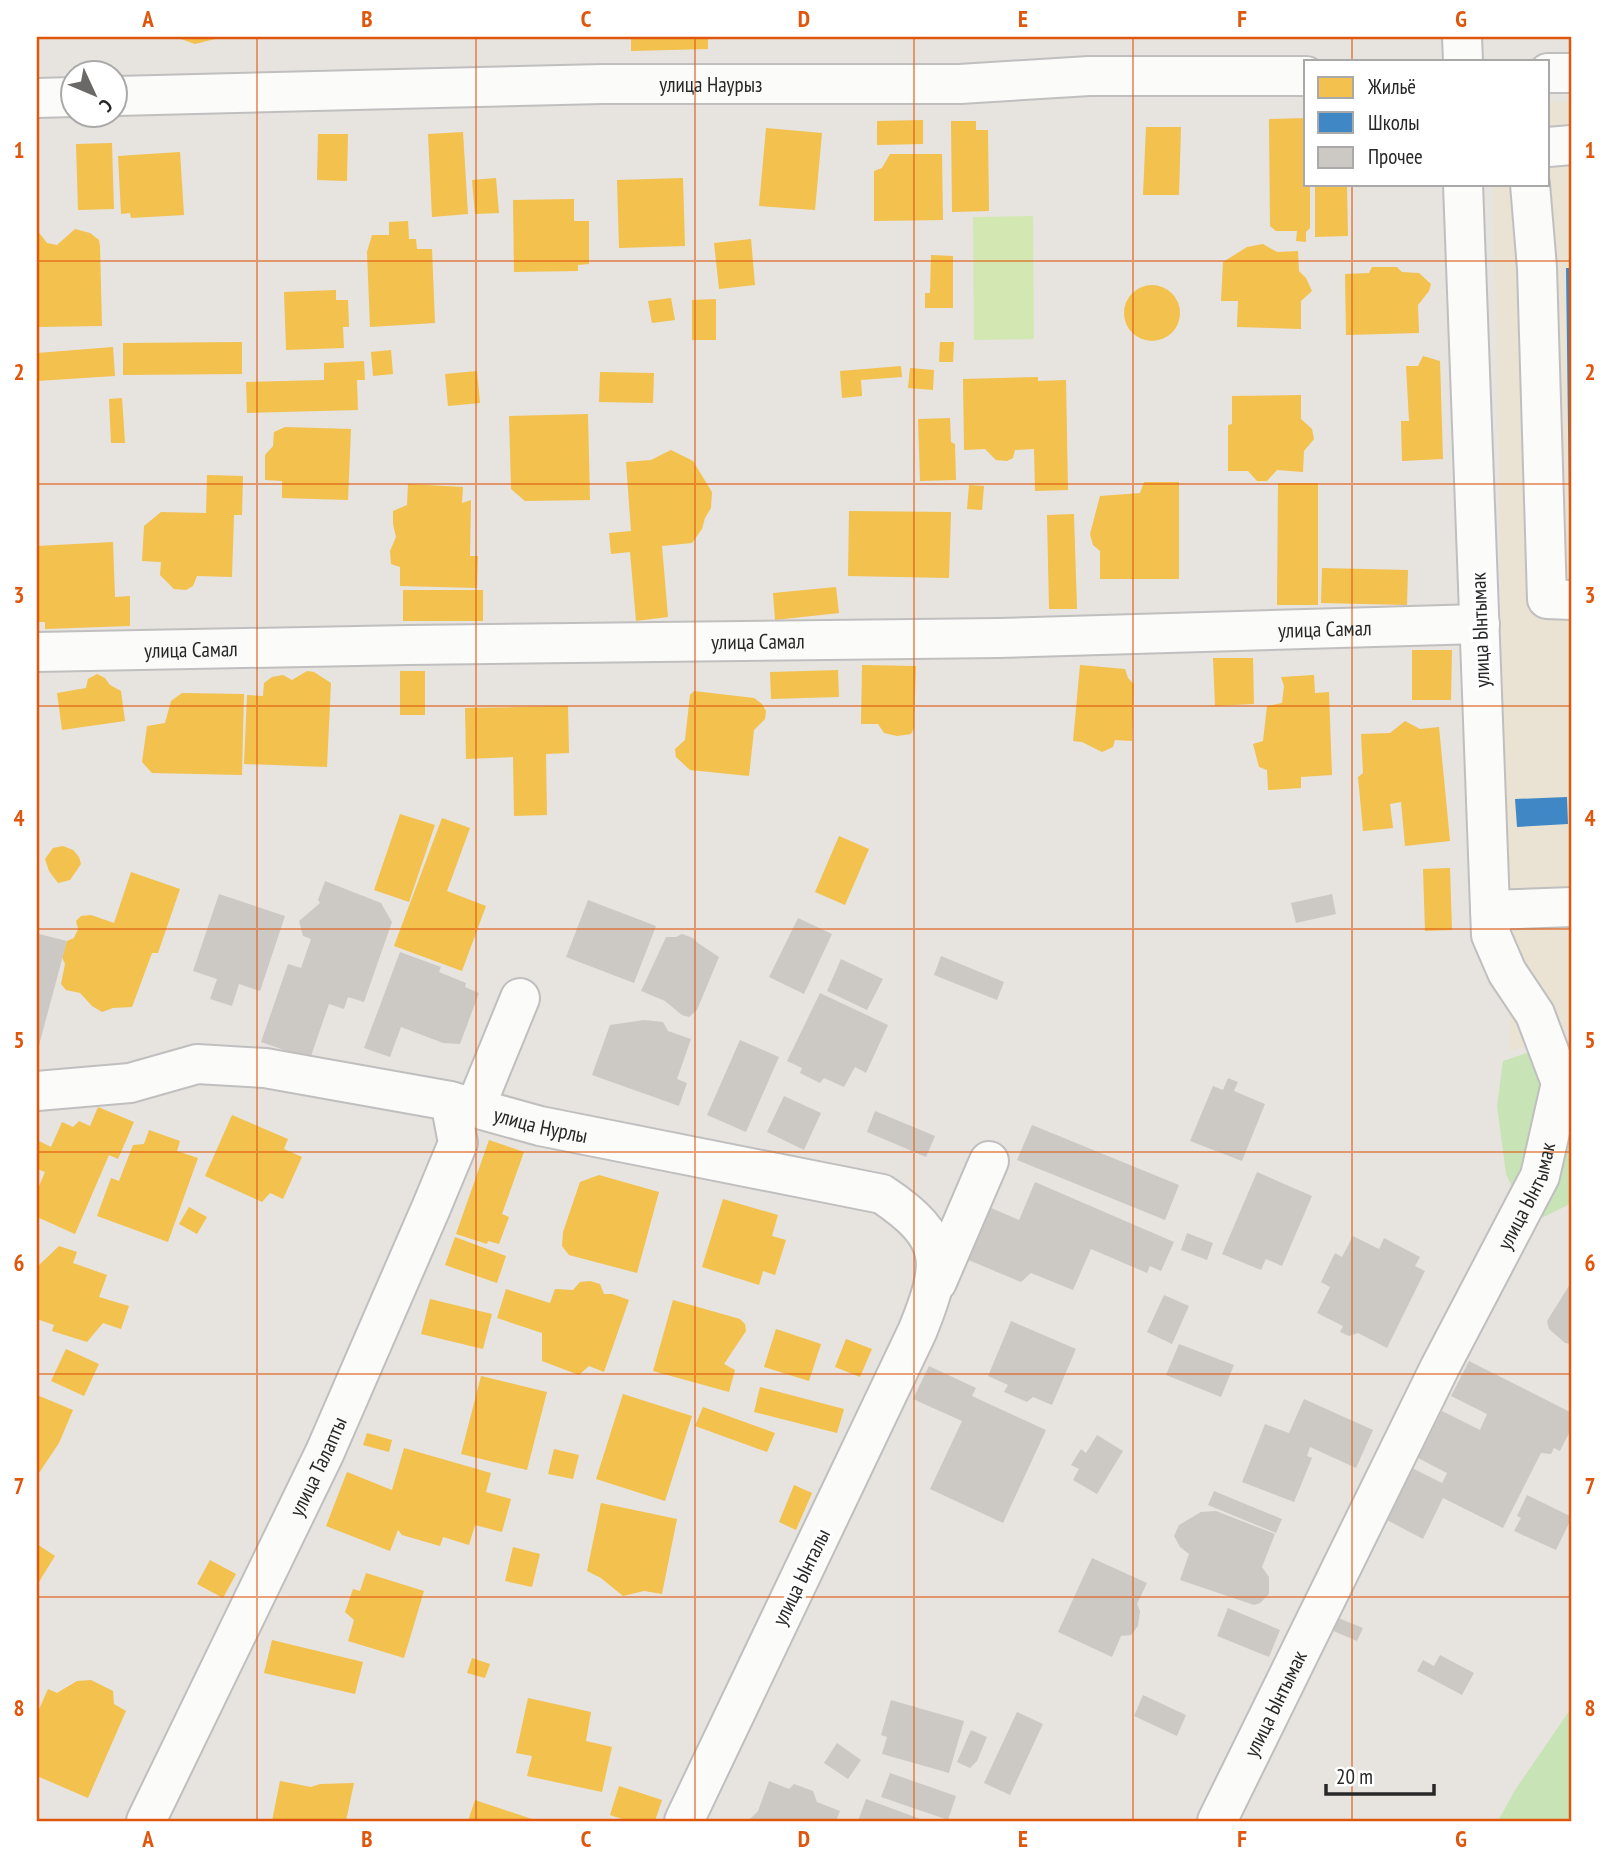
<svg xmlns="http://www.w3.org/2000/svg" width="1609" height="1858" viewBox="0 0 1609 1858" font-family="'PT Sans Narrow',sans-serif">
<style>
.education{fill:#eae2d2}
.green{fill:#c8e3b6}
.pitch{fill:#d3e7b3}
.homes{fill:#f2c14e}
.schools{fill:#3f88c5}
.building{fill:#ccc9c5}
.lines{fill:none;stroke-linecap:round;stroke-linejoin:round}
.minor-casing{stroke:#c0bfc0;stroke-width:42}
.minor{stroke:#fbfbfa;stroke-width:38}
.grid{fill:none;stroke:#de570d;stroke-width:2;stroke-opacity:0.55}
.labels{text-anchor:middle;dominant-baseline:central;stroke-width:7;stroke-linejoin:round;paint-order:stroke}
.street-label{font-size:21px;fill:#282828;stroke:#fff}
.neatline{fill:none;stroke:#de570d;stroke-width:2.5}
.grid-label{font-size:23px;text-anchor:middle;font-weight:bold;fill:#de570d}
</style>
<rect width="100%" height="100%" fill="#e7e3de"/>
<path class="education" d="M1548 102H1572V1028L1510 1051 1493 184H1548Z"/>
<path class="green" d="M1572 1041V1203L1529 1224 1506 1174 1497 1106 1503 1061 1551 1045Z
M1572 1707V1821H1498L1515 1790Z"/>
<path class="pitch" d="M1033 216 1034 339 974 340 973 217Z"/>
<path class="homes" d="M175 37H219V38L195 44Z
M631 37H708V49L631 51Z
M1306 118V184H1310V228L1306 232V242L1296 241 1297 231H1276L1270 226 1269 119Z
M923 120V144L877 145V121Z
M951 121H976V130H988L989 211 952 212Z
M1146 127H1181L1179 195H1143Z
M766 128 822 133 815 210 759 206Z
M463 132 468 214 432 217 428 134Z
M318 134H348L347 181 317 180Z
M112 143 114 209 78 210 76 144Z
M180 152 184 215 131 218 130 213 121 214 118 156Z
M890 154H942L943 220 874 221V171L882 168Z
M496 178 499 213 475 214 472 180Z
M683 178 685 246 619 248 617 180Z
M1315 184H1347L1348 236 1315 237Z
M574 199V221H589V264L578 265V271L514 272 513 200Z
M408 221 409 239H416L417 249H432L435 323 370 327 367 252 372 235H389V222Z
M75 229 90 233 99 240 100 246 102 326 37 327V230L47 243 57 245Z
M751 239 755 285 719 289 714 243Z
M1263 244 1277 252 1298 251 1299 271 1306 278 1312 291 1301 301V329L1237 327 1238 301H1221L1223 262 1247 247Z
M931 255 953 256V308H925V293H930Z
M1372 267H1397L1402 272 1419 273 1431 284 1429 291 1418 305 1419 333 1346 335 1345 274 1369 273Z
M1124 313a28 28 0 1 1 56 0a28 28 0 1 1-56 0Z
M336 290V300H348L349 327H343L344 348 286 350 284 292Z
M671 298 675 320 652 323 648 301Z
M716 299V340H692V300Z
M242 342V374L123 375V343Z
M940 342H954L953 362H939Z
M113 347 115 376 37 381V353Z
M391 350 393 374 373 376 371 352Z
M1423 356 1440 361 1443 459 1402 461 1401 421H1409L1406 366H1418Z
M364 361 365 380H357L358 410 247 413 246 382 324 380V363Z
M901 366 902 377 861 380 862 396 842 398 840 371Z
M910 368 934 370 933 390 908 388Z
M477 371 480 403 448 406 445 374Z
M600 372 654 373 653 403 599 402Z
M1038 377V381L1066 380 1068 490 1035 491 1034 449 1015 450 1013 458 1007 461 996 460 985 449 964 450 963 379Z
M1301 395V419L1312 429 1314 439 1304 451 1303 472 1277 470 1267 481H1257L1248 471H1228V425L1232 424V396Z
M122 398 125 443H111L109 399Z
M588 414 590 500 525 501 511 489 509 416Z
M950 418 951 442 955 444 956 480 920 481 918 419Z
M285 427 351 429 348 500 282 498V481L265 480V455L273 446 274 432Z
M671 450 693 461 712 492 711 508 705 518 702 529 692 543 662 546 668 617 636 621 630 552 611 554 609 533 631 531 626 462 651 460Z
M207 475 243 476 242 515H234L232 577 197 576 193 586 186 590 174 589 160 575 161 562 142 561 144 526 161 512 206 513Z
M1144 482H1179V579H1100V551L1093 545 1090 534 1100 496 1140 493Z
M1278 483H1318V605H1277Z
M408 484 463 487 462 503 471 500 470 556H478L477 588 400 586V567L391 564 390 551 396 537 393 524V511L407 505Z
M969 485 984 486 982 510 967 509Z
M849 511 951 512 949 578 848 576Z
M1074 514 1077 609H1049L1047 515Z
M113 542 115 597 130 596V626L45 629V622H37V546Z
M1322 568 1408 570 1407 605 1321 603Z
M836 587 839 613 775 620 773 593Z
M403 590H483V621H403Z
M1412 650H1452L1451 700H1412Z
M1213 658H1253L1254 704 1215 706Z
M862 665 916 666 914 728 911 734 897 736 884 733 878 724H861Z
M1080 665 1125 669 1128 678 1134 684 1132 741 1115 740 1113 747 1102 752 1082 742 1073 741Z
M838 670 839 697 771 699 770 672Z
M307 671 314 672 331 683 327 767 244 764 247 695 263 696 264 683 272 677 283 675 292 680Z
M400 671H425V715H400Z
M97 674 105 678 110 685 121 691 125 721 62 730 57 693 86 688 88 679Z
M1314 675 1315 693 1329 692 1332 775 1301 777V788L1268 790 1267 770 1259 767 1253 744 1263 741 1267 706 1282 703 1284 686 1281 677Z
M694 691 754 698 762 704 766 711 765 719 754 730 749 776 690 770 676 757 675 749 685 740 690 695Z
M182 693 244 694 242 775 152 773 142 762 147 726 165 723 171 701Z
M568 706 569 753 546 754 547 815 514 816 513 757 466 759 465 708Z
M1405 721 1420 729 1439 727 1450 841 1405 846 1401 802 1390 804 1393 828 1363 831 1358 777 1363 773 1361 734 1390 733Z
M400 814 435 825 409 902 374 890Z
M442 818 470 828 447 891 486 906 462 971 394 946Z
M839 836 869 849 845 905 815 892Z
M63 846 73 850 79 857 81 864 70 880 58 883 49 871 45 859 53 848Z
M1450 868 1452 930 1425 931 1423 869Z
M131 872 180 889 158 953H152L132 1007 113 1008 102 1012 92 1006 80 993 66 990 61 984 65 964 62 957 67 941 74 938 78 929 76 921 81 916 91 915 114 923Z
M98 1107 134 1122 118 1159 109 1155 75 1234 37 1217V1191L45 1172 37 1169V1140L51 1147 62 1122 73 1127 79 1121 90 1126Z
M232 1115 288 1139 284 1149 302 1157 283 1199 270 1193 262 1202 205 1176Z
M149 1130 180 1141 177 1151 198 1158 168 1242 97 1216 111 1178 119 1181 133 1145 144 1144Z
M489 1140 524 1152 502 1214 509 1217 499 1244 488 1241 487 1244 456 1234Z
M599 1175 659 1192 637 1273 569 1255 562 1246 563 1232 580 1182Z
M723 1199 778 1215 772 1236 786 1240 775 1275 763 1271 759 1285 702 1267Z
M189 1207 207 1217 197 1234 179 1224Z
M455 1237 506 1256 497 1283 445 1265Z
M59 1246 77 1252 73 1263 107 1275 99 1297 129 1306 121 1329 103 1323 87 1342 52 1331 54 1325 37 1319V1267Z
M590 1281 600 1284 604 1294H612L629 1300 604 1372 589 1366 579 1375 542 1361V1333L497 1318 506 1289 550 1303 555 1289 573 1290 580 1282Z
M430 1299 492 1314 483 1349 421 1334Z
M673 1300 740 1319 745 1324 746 1331 724 1364 735 1370 729 1392 653 1371Z
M776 1329 821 1344 809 1381 764 1367Z
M846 1339 872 1349 860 1377 835 1367Z
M66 1349 99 1364 84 1396 51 1381Z
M481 1376 547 1392 527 1470 461 1454Z
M760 1387 844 1409 837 1433 754 1412Z
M623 1394 692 1416 665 1501 596 1479Z
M37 1395 73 1410 59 1443 37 1476Z
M703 1407 775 1433 767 1452 695 1426Z
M367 1433 392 1440 389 1452 363 1445Z
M404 1448 491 1473 486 1492 511 1499 502 1532 475 1525 469 1545 443 1537 440 1546 402 1535 398 1530 390 1551 326 1526 347 1472 392 1490Z
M554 1449 579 1455 573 1479 548 1474Z
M794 1485 812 1493 796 1530 779 1522Z
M601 1503 677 1519 662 1594 644 1591 623 1596 601 1578 587 1571Z
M37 1544 55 1556 37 1585Z
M513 1547 540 1554 532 1587 505 1581Z
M210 1560 236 1574 223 1598 197 1584Z
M366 1573 424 1591 404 1658 348 1641 354 1620 345 1612 353 1589 360 1591Z
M272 1640 363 1662 355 1694 264 1673Z
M472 1658 490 1664 485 1678 467 1673Z
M91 1680 113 1691 114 1704 126 1711 88 1798 37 1776V1714L48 1689 57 1693 77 1681Z
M528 1698 591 1712 586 1741 612 1747 602 1792 527 1776 532 1756 516 1753Z
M280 1781 311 1787 320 1784 354 1783 346 1821H272Z
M619 1786 662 1800 655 1821H628L610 1815Z
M475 1800 538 1821H468Z"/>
<path class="schools" d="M1566 268H1572V508H1569Z
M1567 797 1568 824 1517 827 1515 799Z"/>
<path class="building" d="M325 881 381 903 392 922 364 1002 348 997 344 1009 329 1004 310 1059 261 1042 288 964 301 968 311 939 303 936 299 921 320 903 318 900Z
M219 894 285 916 260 991 239 984 232 1006 210 999 217 979 193 971Z
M1332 894 1336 914 1296 923 1291 903Z
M588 900 656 926 634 983 566 957Z
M798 918 832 934 804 994 769 977Z
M39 934 67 941 38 1049 37 943Z
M682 934 693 938 698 943 719 957 697 1010 689 1017 682 1015 665 1001 641 991 666 937H676Z
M400 952 441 967 439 972 466 983 465 987 479 993 460 1044 443 1043 401 1027 390 1057 364 1048Z
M941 956 1004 982 997 1000 934 975Z
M841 959 883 979 867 1010 827 991Z
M820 993 888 1025 866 1073 855 1067 844 1087 824 1078 820 1083 800 1073 802 1068 787 1061Z
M644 1020 663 1022 668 1031 691 1039 677 1079 687 1083 679 1106 592 1075 610 1025Z
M740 1040 779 1057 746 1132 707 1115Z
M1228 1078 1238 1082 1234 1091 1265 1104 1242 1161 1190 1141 1213 1086 1223 1090Z
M784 1096 821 1113 804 1150 767 1132Z
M875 1111 935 1136 926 1157 867 1132Z
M1032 1125 1179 1185 1165 1220 1017 1160Z
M1257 1172 1312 1196 1282 1266 1266 1259 1261 1270 1222 1254Z
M1035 1182 1174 1242 1161 1271 1150 1266 1147 1273 1091 1249 1073 1290 1031 1273 1021 1282 966 1259 989 1207 1019 1220Z
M1187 1233 1213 1243 1207 1260 1181 1250Z
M1353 1236 1379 1249 1384 1238 1420 1257 1415 1266 1425 1271 1387 1348 1358 1333 1349 1336 1340 1332 1343 1326 1317 1313 1330 1287 1321 1282 1335 1253 1342 1257Z
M1572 1281V1344L1565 1343 1549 1329 1547 1321Z
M1164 1295 1189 1306 1172 1344 1147 1332Z
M1011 1321 1076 1349 1052 1405 1033 1397 1027 1402 1004 1392 1008 1385 988 1376Z
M1179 1344 1234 1365 1221 1397 1166 1375Z
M1469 1361 1572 1413V1427L1560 1451 1554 1448 1551 1454 1541 1453 1503 1528 1443 1498 1423 1539 1385 1519 1412 1468 1442 1483 1447 1473 1418 1458 1442 1411 1480 1430 1487 1414 1451 1396Z
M929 1366 976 1388 972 1396 1046 1430 1003 1523 930 1489 962 1421 913 1399Z
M1304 1399 1373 1430 1356 1468 1310 1447 1307 1456 1312 1458 1294 1502 1242 1482 1265 1424 1289 1433Z
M1097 1435 1123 1451 1097 1494 1073 1480 1079 1469 1071 1465 1081 1449 1086 1453Z
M1214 1491 1282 1519 1276 1533 1208 1505Z
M1527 1495 1572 1517 1556 1550 1514 1531 1521 1518 1517 1516Z
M1216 1511 1275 1534 1262 1567 1269 1577V1594L1260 1603 1254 1605 1180 1580 1189 1554 1180 1547 1174 1536 1179 1525 1201 1512Z
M1092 1558 1147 1583 1137 1604 1140 1611 1138 1626 1131 1635 1121 1636 1112 1657 1058 1632Z
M1228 1608 1280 1630 1269 1657 1217 1636Z
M1336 1617 1363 1628 1357 1641 1331 1630Z
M1440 1655 1474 1673 1462 1695 1417 1671 1423 1660 1434 1666Z
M1143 1695 1186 1715 1177 1736 1134 1716Z
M891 1700 964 1721 949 1773 882 1754 887 1737 881 1735Z
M1017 1712 1043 1724 1010 1795 984 1783Z
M971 1730 987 1737 977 1761 970 1768 957 1762Z
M837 1743 861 1760 848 1779 824 1763Z
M890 1773 956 1796 948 1820 881 1797Z
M769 1781 789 1789 794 1784 813 1791 817 1802 840 1811 836 1821H748L758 1811Z
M866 1799 926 1821H858Z"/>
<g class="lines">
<defs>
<g id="minor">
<path d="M1462 37 1463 61"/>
<path d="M1548 73H1572"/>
<path id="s1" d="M116 96 602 84H960L1089 76H1306"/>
<path d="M37 98 74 97"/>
<path d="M1548 147 1572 145"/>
<path d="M1530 184 1537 268 1547 599 1572 600"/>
<path id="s2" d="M37 652 408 645 999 638 1480 624"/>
<path d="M1490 910 1572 907"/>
<path id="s3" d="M37 1091 130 1083 197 1064 265 1068 450 1101 540 1126 882 1194C948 1238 945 1263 917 1332L684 1821"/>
<path d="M475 1108 520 998"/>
<path d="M937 1282 989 1161"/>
<path id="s4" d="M146 1821 325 1452 431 1208 458 1143 450 1101"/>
<path id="s5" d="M1217 1821 1440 1367 1540 1176 1561 1083 1535 1014 1507 972 1491 935 1463 184"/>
</g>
</defs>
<use href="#minor" class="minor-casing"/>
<use href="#minor" class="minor"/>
</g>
<path class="grid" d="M257 37V1821M476 37V1821M695 37V1821M914 37V1821M1133 37V1821M1352 37V61M1352 184V1821M37 261H1572M37 484H1572M37 706H1572M37 929H1572M37 1152H1572M37 1374H1572M37 1597H1572"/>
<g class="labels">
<g class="street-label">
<text stroke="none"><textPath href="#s1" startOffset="595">улица Наурыз</textPath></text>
<text stroke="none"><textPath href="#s2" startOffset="1288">улица Самал</textPath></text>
<text transform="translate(1480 630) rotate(-92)">улица Ынтымак</text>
<text stroke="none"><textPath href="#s2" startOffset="721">улица Самал</textPath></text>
<text stroke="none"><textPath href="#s2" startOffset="154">улица Самал</textPath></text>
<text stroke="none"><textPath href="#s3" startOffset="513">улица Нурлы</textPath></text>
<text stroke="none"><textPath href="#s5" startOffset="698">улица Ынтымак</textPath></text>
<text stroke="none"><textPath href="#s4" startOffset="394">улица Талапты</textPath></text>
<text transform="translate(801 1577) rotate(-64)">улица Ынталы</text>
<text stroke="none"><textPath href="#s5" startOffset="131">улица Ынтымак</textPath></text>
</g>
</g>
<rect width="1609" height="1858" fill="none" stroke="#ffffff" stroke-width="77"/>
<rect x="1304" y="60" width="245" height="126" fill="#ffffff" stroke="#a9a9a9" stroke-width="2"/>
<rect x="1318" y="77" width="35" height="21" fill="#f2c14e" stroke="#a9a9a9" stroke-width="2"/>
<text x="1368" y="94" font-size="21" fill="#282828">Жильё</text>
<rect x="1318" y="112" width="35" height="21" fill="#3f88c5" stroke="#a9a9a9" stroke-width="2"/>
<text x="1368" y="130" font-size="21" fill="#282828">Школы</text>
<rect x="1318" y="147" width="35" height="21" fill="#ccc9c5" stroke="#a9a9a9" stroke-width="2"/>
<text x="1368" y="164" font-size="21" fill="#282828">Прочее</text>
<g transform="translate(94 94) rotate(134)"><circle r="33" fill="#ffffff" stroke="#a9a9a9" stroke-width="2"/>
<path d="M0-5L12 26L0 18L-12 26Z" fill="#6b6968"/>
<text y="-10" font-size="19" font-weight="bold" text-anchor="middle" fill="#282828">С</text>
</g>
<path d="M1326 1784v10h108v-10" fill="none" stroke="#282828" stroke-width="3.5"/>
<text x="1336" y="1784" font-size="21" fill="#282828" stroke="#ffffff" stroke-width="5" paint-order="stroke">20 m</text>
<rect x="38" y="38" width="1532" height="1782" class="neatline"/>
<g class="grid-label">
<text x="148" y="27">A</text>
<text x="367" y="27">B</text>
<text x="586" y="27">C</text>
<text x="804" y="27">D</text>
<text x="1023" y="27">E</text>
<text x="1242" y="27">F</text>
<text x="1461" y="27">G</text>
<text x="19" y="158">1</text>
<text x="1590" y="158">1</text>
<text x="19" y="380">2</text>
<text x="1590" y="380">2</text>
<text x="19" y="603">3</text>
<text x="1590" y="603">3</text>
<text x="19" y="826">4</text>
<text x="1590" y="826">4</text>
<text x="19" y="1048">5</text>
<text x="1590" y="1048">5</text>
<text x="19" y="1271">6</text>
<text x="1590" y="1271">6</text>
<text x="19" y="1494">7</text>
<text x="1590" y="1494">7</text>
<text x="19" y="1716">8</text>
<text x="1590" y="1716">8</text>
<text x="148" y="1847">A</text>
<text x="367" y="1847">B</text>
<text x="586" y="1847">C</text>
<text x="804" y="1847">D</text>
<text x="1023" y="1847">E</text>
<text x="1242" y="1847">F</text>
<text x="1461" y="1847">G</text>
</g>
</svg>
